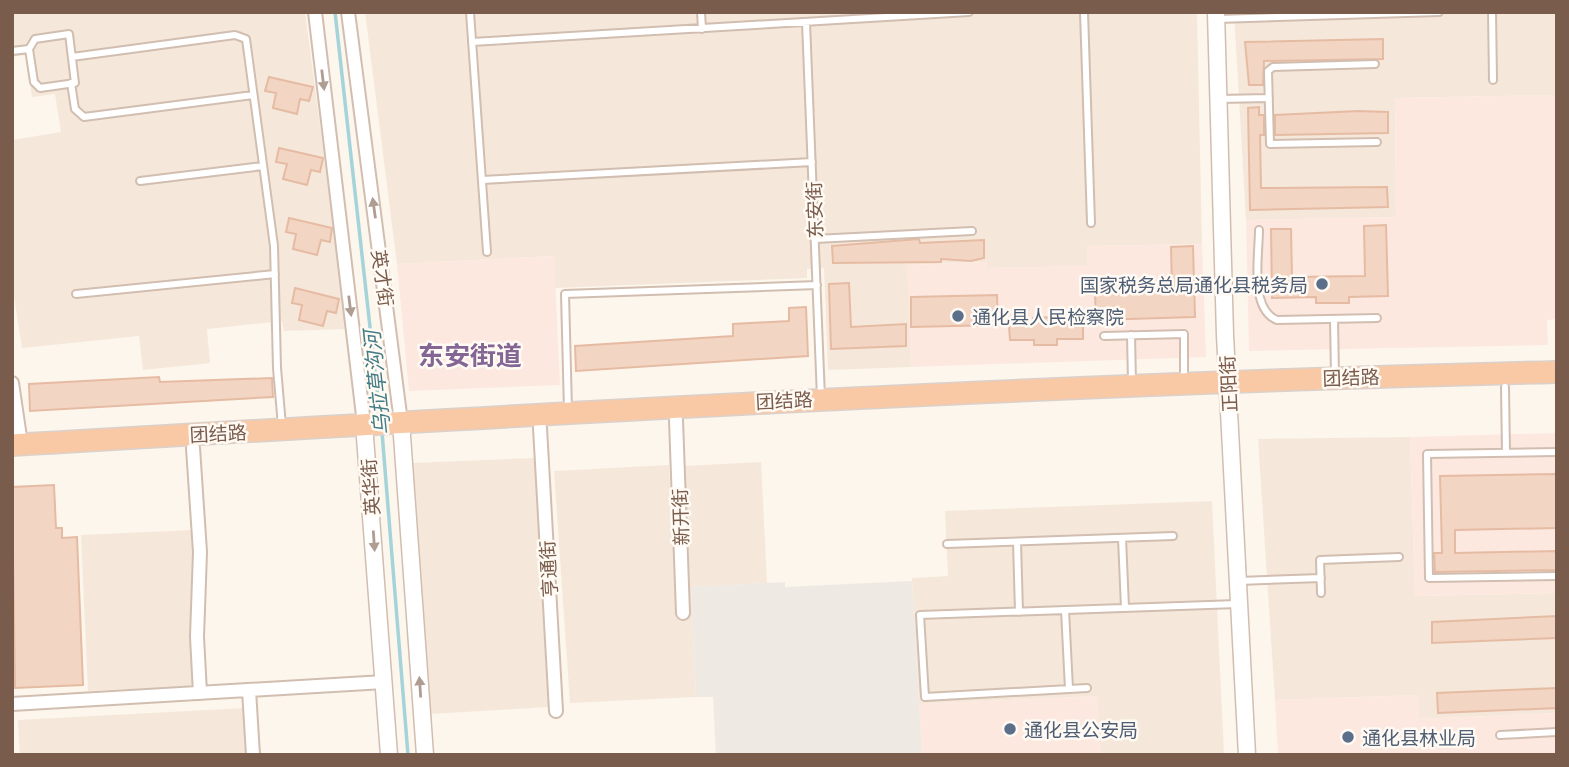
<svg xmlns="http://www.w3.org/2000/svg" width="1569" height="767" viewBox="0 0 1569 767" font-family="Barlow,'Noto Sans SC',sans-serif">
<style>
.residential{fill:#f5e8da}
.commercial{fill:#fde8e0}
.industrial{fill:#efe9e4}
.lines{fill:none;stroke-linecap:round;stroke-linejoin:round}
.stream{stroke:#a5d3da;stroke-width:3.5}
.building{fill:#f3d5c3;stroke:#e6bba3;stroke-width:2}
.service-casing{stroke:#d1beb0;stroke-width:10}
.minor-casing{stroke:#d1beb0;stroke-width:16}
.tertiary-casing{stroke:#d1beb0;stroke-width:19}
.trunk-casing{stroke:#dad1cd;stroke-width:24}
.service{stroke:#fff;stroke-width:6}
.minor{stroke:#fff;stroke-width:12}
.tertiary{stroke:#fff;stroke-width:16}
.trunk{stroke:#f9c8a4;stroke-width:21}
.oneway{fill:#af9d94}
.service-dot{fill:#5c6f8a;stroke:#fffaf3;stroke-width:2.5}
.labels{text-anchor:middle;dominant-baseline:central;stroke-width:5;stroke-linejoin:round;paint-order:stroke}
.street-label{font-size:19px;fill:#7a5c4d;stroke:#fffaf3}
.service-label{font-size:19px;fill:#4e5e75;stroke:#fffaf3;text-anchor:start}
.water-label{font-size:21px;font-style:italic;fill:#437c86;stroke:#fffaf3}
.district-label{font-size:26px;font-weight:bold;fill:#846695;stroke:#fffaf3}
</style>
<rect width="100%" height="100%" fill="#fdf6ec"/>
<path class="residential" d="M12 12H305L347 329 284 331 282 321 207 329 210 363 143 370 139 336 22 348 12 284V140L61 132 55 94 32 97 26 55 12 57Z
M365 12H1197L1202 244 1088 246V266L987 268 986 262 908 265 911 367 828 370 824 268 807 269V278L555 288 553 256 397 264Z
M1234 12H1557V95L1395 98 1396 217 1246 220Z
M1410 437 1415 596 1557 593V713L1419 719 1417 695 1275 700 1258 439Z
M535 458 548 707 431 714 413 463Z
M761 462 767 583 691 587 696 697 570 703 554 471 669 465 675 587H690L685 466Z
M1212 501 1224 755H1100L1097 696 919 704 912 581V578L948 576 945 511Z
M193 530 196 567 194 686 88 691 81 535Z
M245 708 247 755H20L18 720Z"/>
<path class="commercial" d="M1557 95V319L1547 320 1548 345 1249 351 1246 220 1396 217 1395 98Z
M1202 244 1206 357 911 367 907 265 987 262V268L1087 266V246Z
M554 256 560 385 409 391 397 264Z
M1557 433V593L1415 596 1410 437Z
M1418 695 1419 719 1557 713V755H1278L1275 700Z
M1097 696 1100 755H922L919 704Z"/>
<path class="industrial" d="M912 581 922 755H716L713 697H696L691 587 785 582V587Z"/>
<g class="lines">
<path class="stream" d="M335 12 380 417
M382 432 408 755"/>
</g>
<path class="building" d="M1383 39V59L1264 61 1263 85H1249L1245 42Z
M269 77 313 87 309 101 300 99 297 114 273 108 276 93 265 91Z
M1259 107V115H1264V135H1260L1261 188 1387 187 1388 207 1250 210 1248 108Z
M1358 111 1388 112V133L1275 135V115Z
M279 148 323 158 320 172 311 170 307 185 283 179 287 164 276 162Z
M289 218 332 228 330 242 321 240 317 255 293 249 296 234 286 232Z
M1386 225 1388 296 1349 297V303H1316V297L1272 298 1271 229H1291L1292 277 1365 276 1364 226Z
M919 239 920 243 984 240V258L971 261 941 259V262L833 263 832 246Z
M1193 246 1195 317 1096 320 1095 291 1172 289 1171 247Z
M849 283 851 327 906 324V346L831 349 829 284Z
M295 288 339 299 336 313 327 311 323 326 299 320 302 305 292 303Z
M997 295 998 325 911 327V297Z
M806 307 808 356 576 371 575 346 733 336V324L789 321V308Z
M1057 317V325L1083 324V339H1057V345H1034V340H1010L1009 326 1034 325 1033 318Z
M159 377 160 382 272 378 273 397 30 411 29 384Z
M1557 474V528L1455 530V553L1557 551V570L1435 572 1434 553H1442L1440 476Z
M54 485 56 528H62V538L77 537 83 685 15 688 12 487Z
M1557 616V638L1432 643V622Z
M1557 688V708L1438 713 1437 693Z"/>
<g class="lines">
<defs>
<path id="service" d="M470 12 487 252
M701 12 702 29
M1084 12 1091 223
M1492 12 1493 80
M1218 19 1439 12
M806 22 821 398
M69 34 75 83 40 88 34 82 29 49 35 39Z
M472 42 969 12
M12 51 29 49
M72 57 235 35 246 39 274 246 277 368 282 426
M1375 64 1273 67 1268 71 1270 144 1377 142
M71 83 75 109 84 117 253 95
M1219 99 1269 98
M482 180 812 162
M140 181 263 166
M1259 230C1259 255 1249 309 1277 320L1377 318
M815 239 972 231
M76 294 275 274
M1334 319 1335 376
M1131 335 1132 382
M1104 336 1184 334V382
M1505 387 1506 453
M568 410 565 294 817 285
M1557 452 1427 454 1429 578 1557 576
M1122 538 1125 608
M1017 542 1019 612
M947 544 1173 536
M1239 581 1321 578
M1321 593 1320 560 1399 557
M1065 610 1069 689
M1087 688 925 697 920 615 1237 604
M1500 735 1557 732"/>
<path id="minor" d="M315 12 364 424
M348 12 401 422
M12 383 21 444
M676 420 683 613
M540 428 556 711
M193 448 200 552 197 637 200 693
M249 690 253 755
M12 704 384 682"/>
<path id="tertiary" d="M1216 12 1225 335 1247 755
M401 422 425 755
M364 424 389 755"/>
<path id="trunk" d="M12 445C527 415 1041 384 1557 372"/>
</defs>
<use href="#service" class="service-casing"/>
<use href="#minor" class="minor-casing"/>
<use href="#tertiary" class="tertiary-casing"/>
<use href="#trunk" class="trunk-casing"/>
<use href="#service" class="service"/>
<use href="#minor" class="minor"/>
<use href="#tertiary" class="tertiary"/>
<use href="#trunk" class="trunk"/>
</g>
<defs><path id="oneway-solid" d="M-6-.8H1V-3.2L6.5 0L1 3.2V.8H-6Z" transform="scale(1.75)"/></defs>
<g class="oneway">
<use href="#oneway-solid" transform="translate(323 80) rotate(83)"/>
<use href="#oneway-solid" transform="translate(374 208) rotate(-98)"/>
<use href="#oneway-solid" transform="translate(350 306) rotate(83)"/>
<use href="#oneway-solid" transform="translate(374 541) rotate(86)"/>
<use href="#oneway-solid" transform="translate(420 687) rotate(-94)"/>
</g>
<g class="service-dot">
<circle cx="1322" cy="284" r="7"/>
<circle cx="958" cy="316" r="7"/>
<circle cx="1010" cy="729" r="7"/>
<circle cx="1348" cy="737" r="7"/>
</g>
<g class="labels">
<g class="street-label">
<text transform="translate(814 210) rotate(-92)">东安街</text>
<text transform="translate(383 278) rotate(82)">英才街</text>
<text transform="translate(1351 377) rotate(-2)">团结路</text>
<text transform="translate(1228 384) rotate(-93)">正阳街</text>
<text transform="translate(784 400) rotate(-3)">团结路</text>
<text transform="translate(218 433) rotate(-3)">团结路</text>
<text transform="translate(370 487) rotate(-94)">英华街</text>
<text transform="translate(680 517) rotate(-92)">新开街</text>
<text transform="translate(548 569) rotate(-93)">亨通街</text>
</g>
<g class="service-label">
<text x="1308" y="284" text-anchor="end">国家税务总局通化县税务局</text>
<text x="972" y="316">通化县人民检察院</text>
<text x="1024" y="729">通化县公安局</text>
<text x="1362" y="737">通化县林业局</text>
</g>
<g class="water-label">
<text transform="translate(376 383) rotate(-96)">乌拉草沟河</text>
</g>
<g class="district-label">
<text x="470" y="354">东安街道</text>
</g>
</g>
<rect width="1569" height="767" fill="none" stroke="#7a5c4d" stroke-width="28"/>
</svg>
